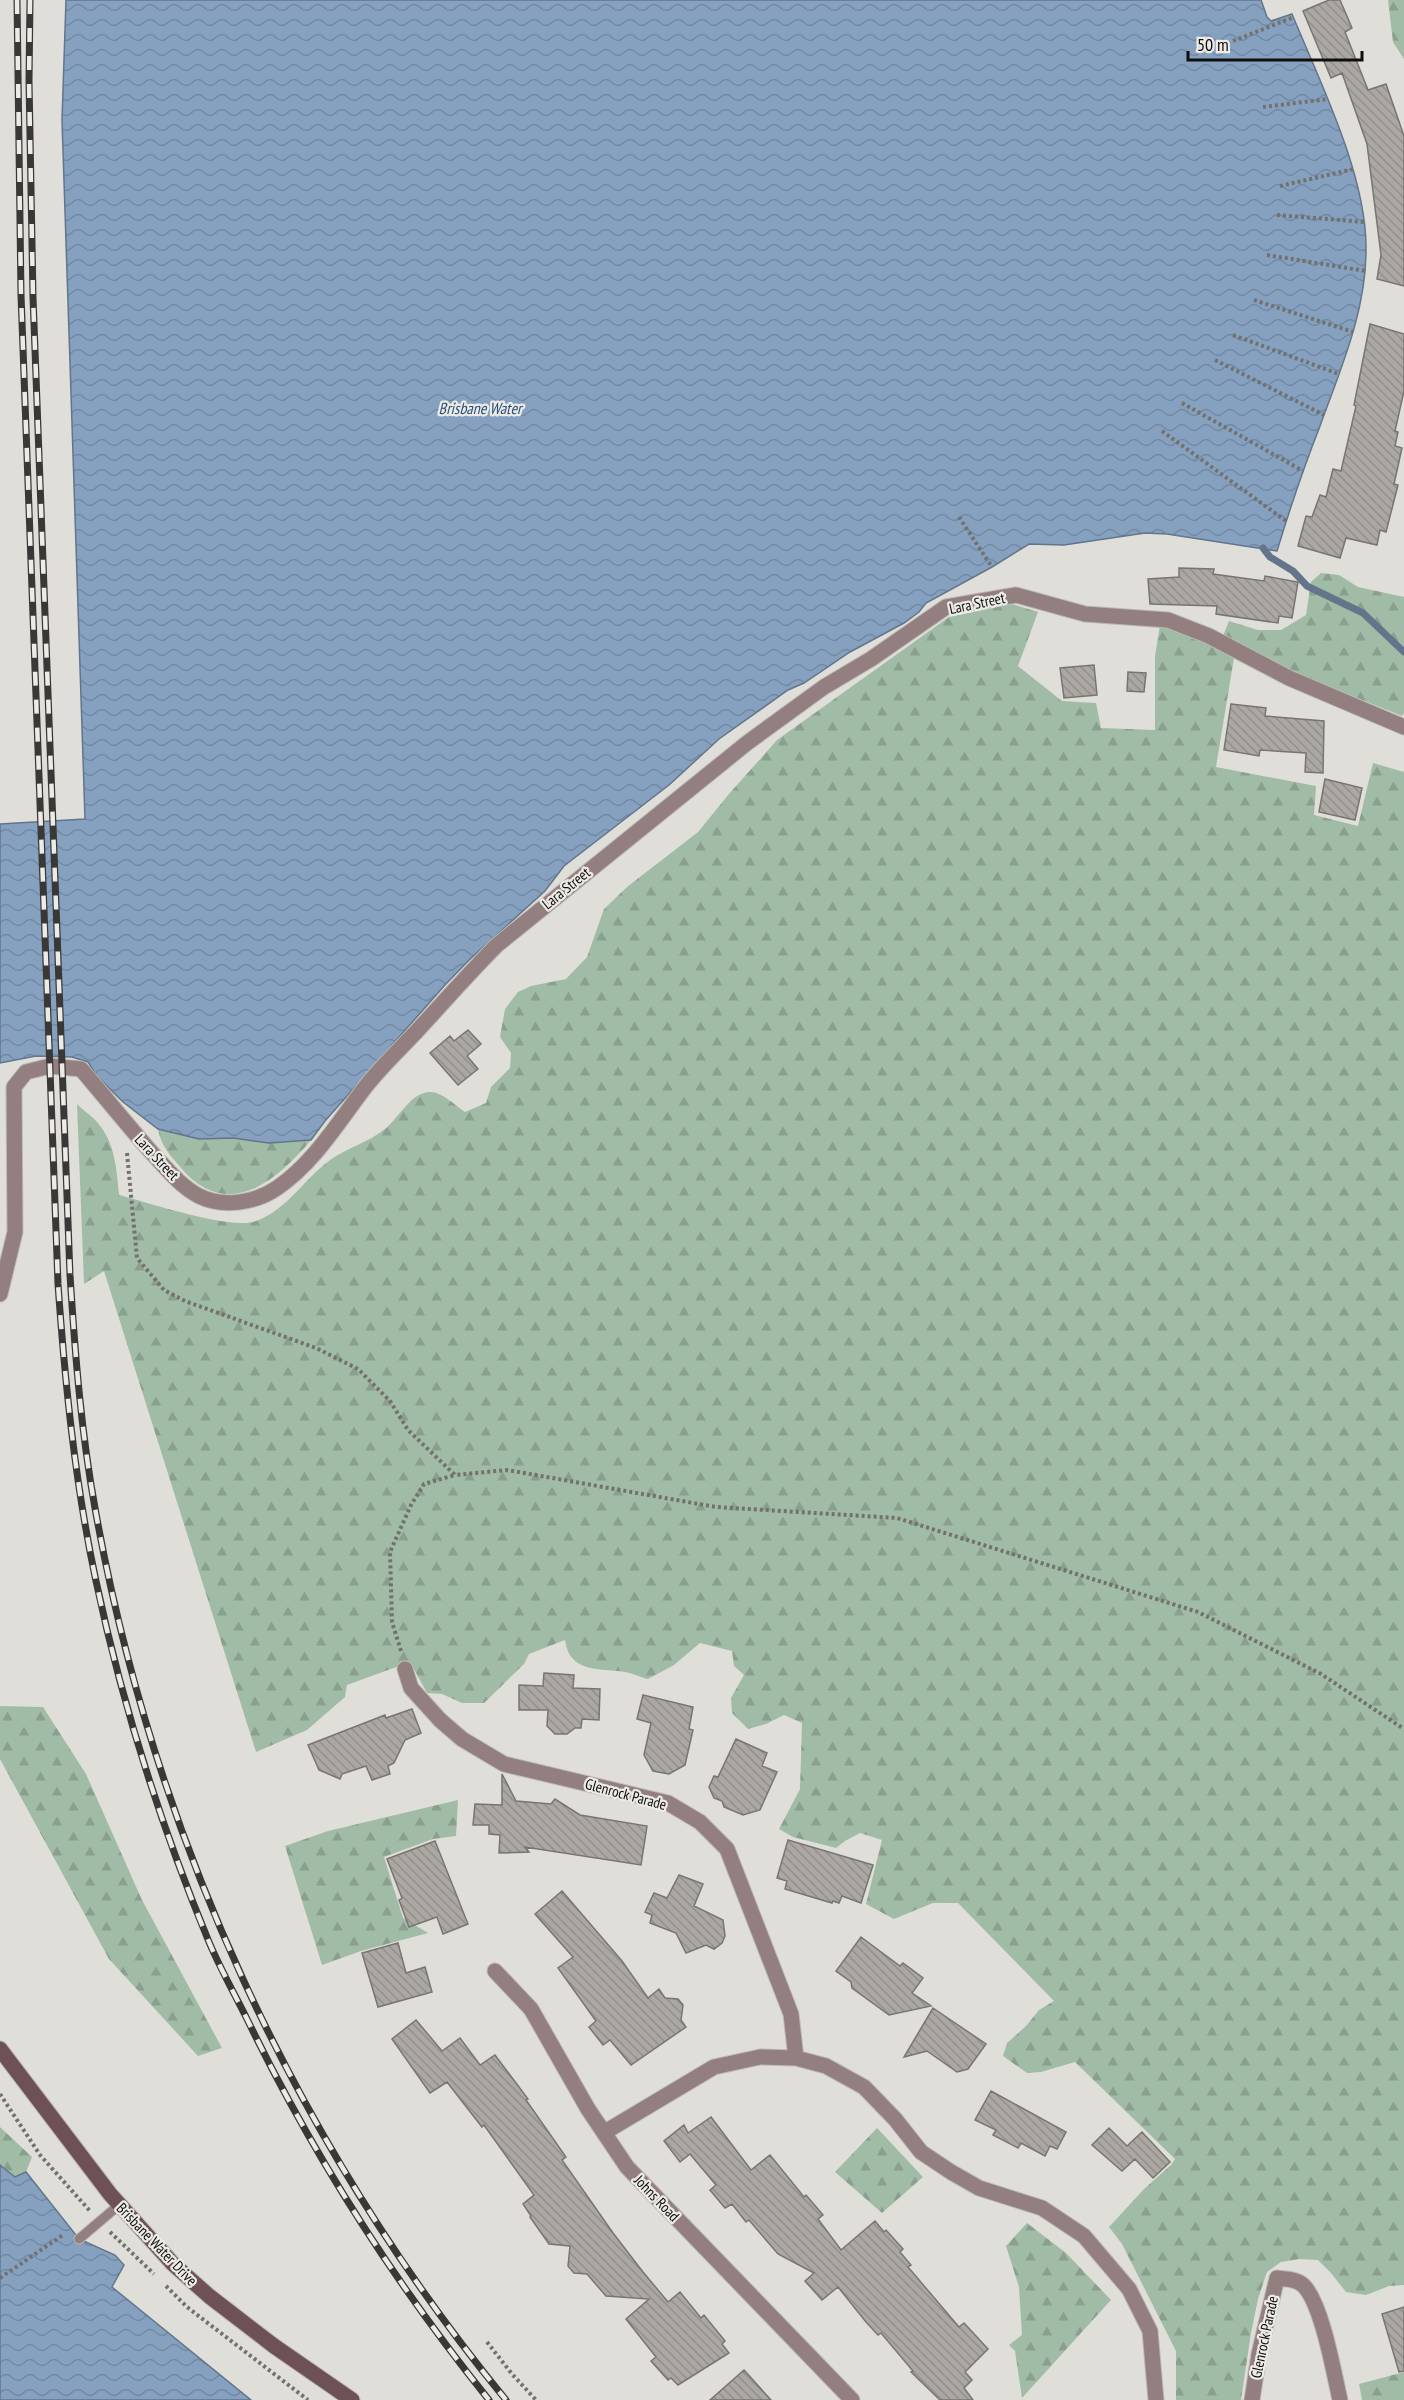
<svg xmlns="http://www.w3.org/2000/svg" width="1404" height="2400" viewBox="0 0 1404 2400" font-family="'PT Sans Narrow',sans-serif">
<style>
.forest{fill:url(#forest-firs)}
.water{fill:url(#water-waves);stroke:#62758a;stroke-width:1.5}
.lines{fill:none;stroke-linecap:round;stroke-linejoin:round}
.stream{stroke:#62758a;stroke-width:7}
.building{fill:url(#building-back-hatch);stroke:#787571;stroke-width:1.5}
.service-casing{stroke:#bab9b4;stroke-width:11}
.minor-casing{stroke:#bab9b4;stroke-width:17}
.secondary-casing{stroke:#bab9b4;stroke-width:17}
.path{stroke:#73716e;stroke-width:4;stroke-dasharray:3 3;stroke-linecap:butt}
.service{stroke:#937e80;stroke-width:9}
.minor{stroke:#937e80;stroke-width:15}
.secondary{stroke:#6d5154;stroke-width:15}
.rail-casing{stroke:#3a3837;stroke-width:7}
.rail{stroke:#edebe6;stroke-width:4.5;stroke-dasharray:14;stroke-linecap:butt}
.labels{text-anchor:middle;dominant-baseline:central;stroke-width:4.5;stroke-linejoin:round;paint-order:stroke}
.street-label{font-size:15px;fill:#0f0e0d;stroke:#edebe6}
.water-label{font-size:16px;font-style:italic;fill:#274f7b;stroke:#edebe6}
</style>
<defs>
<pattern id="forest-firs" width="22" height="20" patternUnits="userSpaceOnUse" patternTransform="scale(1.5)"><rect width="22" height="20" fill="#a1bca6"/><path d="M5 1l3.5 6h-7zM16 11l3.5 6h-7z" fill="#89a08e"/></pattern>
<pattern id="water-waves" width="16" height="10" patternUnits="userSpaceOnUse" patternTransform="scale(1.5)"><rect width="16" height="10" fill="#86a1c0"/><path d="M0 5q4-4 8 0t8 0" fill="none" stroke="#7289a4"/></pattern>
<pattern id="building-back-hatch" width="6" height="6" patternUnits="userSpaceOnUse" patternTransform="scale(1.5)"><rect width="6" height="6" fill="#aba8a4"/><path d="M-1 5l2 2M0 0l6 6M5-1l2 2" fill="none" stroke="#928f8c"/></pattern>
</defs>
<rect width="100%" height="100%" fill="#e0ded9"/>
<path class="forest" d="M1388 0H1404V59L1393 42Z
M1321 573 1339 575 1358 587 1404 597V713L1402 716 1310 679 1223 636 1229 621 1258 630H1281L1306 615 1311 582Z
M1012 604 1038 612 1018 666 1062 701 1096 703 1101 728 1155 730V656L1160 625 1205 642 1234 658 1216 767 1316 786 1314 815 1358 826 1373 763 1404 772V2285L1389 2286 1366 2295 1346 2292 1331 2273 1318 2260 1299 2259 1281 2262 1267 2272 1258 2299 1251 2333 1241 2400H1176V2351L1122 2244 1109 2227 1144 2189 1172 2164 1175 2159 1075 2062 1041 2072 1027 2073 1003 2056 1007 2043 1026 2026 1039 2010 1054 2001 958 1903H933L894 1919 866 1904 882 1840 860 1833 845 1841 836 1848 793 1837 779 1829 800 1789 802 1723 784 1715 766 1724 748 1729 732 1713 731 1698 744 1675 734 1666 732 1651 700 1643 674 1665 648 1679C640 1677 632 1673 625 1672 600 1668 570 1674 565 1640L529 1654 524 1664 484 1703H462L442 1694 427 1693 410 1662 347 1685 345 1697 307 1730 256 1752 104 1271 84 1284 77 1104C84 1111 95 1118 101 1127 115 1145 117 1172 119 1195 147 1202 232 1231 256 1221 287 1210 304 1179 330 1160 347 1148 369 1142 385 1129 399 1118 411 1092 430 1092 442 1092 455 1105 465 1112L486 1103 491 1087 510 1068 511 1053 500 1037 505 1009 518 992 531 986 566 979 587 957 604 909 627 887 698 832 729 794 777 740 949 617Z
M158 1129 199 1139 233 1138 269 1143 311 1140C276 1182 227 1222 181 1168 170 1155 161 1146 158 1129Z
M0 1706 43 1707 86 1774 142 1900 222 2048 198 2056 109 1959 0 1759Z
M458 1800 456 1836 433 1839 384 1857 403 1918 428 1933 361 1951 322 1965 285 1846 328 1831Z
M0 2127 32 2157 26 2172 15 2177 0 2165Z
M877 2128 923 2177 882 2213 835 2172Z
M1027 2223 1066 2253 1111 2300 1022 2398 1015 2351 1009 2345 1022 2335 1019 2287 1006 2246Z
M1404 2372V2400H1362L1359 2384Z"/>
<path class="water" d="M66 0H1261L1267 17 1271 21 1292 14C1320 82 1366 174 1366 247 1367 309 1341 368 1320 426 1304 467 1290 508 1277 551L1167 534 1145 533 1064 545 1029 544 992 567 926 603 919 612 904 623 850 652 804 683 788 690 719 739 669 785 564 866 545 891 469 960 445 985 325 1121 311 1140 269 1143 233 1138 199 1139 158 1129 123 1102 97 1076 88 1062 72 1057 36 1056 0 1063V824L85 819 62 120Z
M0 2165 15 2177 26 2172 79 2239 115 2255 124 2265 112 2287 251 2400H0Z"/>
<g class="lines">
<path class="stream" d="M1263 548 1270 557 1293 571 1307 586 1363 613 1404 652"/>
</g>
<path class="building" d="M1329 0H1340L1352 28 1345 32 1368 90 1386 84 1404 136V286L1377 279 1381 255 1367 144 1342 73 1331 78 1303 11Z
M1370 324 1404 334V391L1395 431 1398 432 1395 446 1402 448 1394 484 1398 485 1386 532 1380 530 1377 545 1346 538 1340 558 1298 546 1306 516 1312 517 1320 495 1326 497 1333 469 1341 471 1356 406 1354 405Z
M1179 568 1214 569 1213 574 1264 581 1265 576 1298 582 1292 618 1279 616 1278 623 1216 614 1217 606 1150 604 1148 579 1179 577Z
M1094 665 1097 695 1064 698 1060 668Z
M1128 672 1146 673 1144 692 1127 691Z
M1231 704 1266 708 1265 716 1324 721 1323 773 1305 772 1306 753 1260 750 1259 756 1224 750Z
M1325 779 1362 788 1355 820 1319 812Z
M468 1030 481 1044 467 1056 478 1069 458 1085 430 1053 450 1036 454 1041Z
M544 1673 574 1675 573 1688 600 1689 599 1720 582 1719 581 1728H575L567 1734H555L547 1726 548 1710H519V1685L543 1686Z
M643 1695 693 1707 689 1729 693 1730 685 1765 669 1774 653 1771 644 1755 651 1723 637 1719Z
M412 1709 421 1733 405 1740 394 1763 388 1766 390 1774 372 1780 366 1766 342 1774 340 1779 319 1770 308 1745 385 1715 386 1718Z
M736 1739 767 1753 762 1766 777 1772 760 1810 743 1815 724 1807 722 1801 714 1798 709 1787 714 1776 718 1777Z
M502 1774 516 1801 551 1804 555 1799 580 1815 647 1826 641 1865 525 1847 529 1852 499 1853 500 1835 489 1834V1825H473L475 1804 502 1805Z
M788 1840 873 1865 861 1903 842 1896 839 1903 833 1901 832 1903 785 1889 787 1881 777 1878Z
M435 1841 468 1924 443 1934 437 1917 409 1927 399 1900 402 1898 387 1859Z
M679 1875 703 1884 694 1906 723 1920 725 1936 722 1943 714 1949 706 1945 686 1953 676 1933 650 1923 652 1915 645 1912 654 1893 667 1898Z
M562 1891 622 1961 648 1998 659 1989 665 1998 678 1999 683 2005 681 2020 686 2027 631 2065 610 2040 603 2045 589 2027 596 2021 558 1968 573 1957 535 1914Z
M861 1937 900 1966 903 1963 923 1978 912 1993 931 2006 889 2015 852 1988 851 1982 836 1971Z
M398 1943 406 1973 425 1967 432 1992 378 2007 362 1953Z
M933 2008 986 2044 968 2069 957 2072 927 2051 904 2057Z
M416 2020 442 2051 460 2038 480 2065 495 2055 528 2099 526 2100 566 2157 562 2160 613 2233 643 2272 668 2302 680 2292 701 2318 704 2315 725 2341 722 2344 729 2353 678 2385 671 2378 668 2380 651 2361 656 2357 626 2319 649 2299 606 2296 587 2274 574 2273 568 2266 570 2246 549 2244 530 2217 531 2216 523 2204 534 2195 484 2125 482 2127 447 2082 430 2093 392 2039Z
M991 2091 1066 2132 1057 2149 1050 2146 1045 2156 1021 2143 1018 2148 993 2135 996 2130 975 2120Z
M711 2117 751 2170 770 2155 804 2197 806 2195 823 2215 818 2219 841 2250 875 2221 884 2232 886 2230 903 2249 900 2252 911 2265 908 2267 959 2327 964 2323 988 2349 965 2372 972 2380 964 2388 973 2400H940L911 2372 913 2371 881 2333 878 2335 866 2322 838 2287 822 2300 805 2281 814 2273 778 2254 749 2220 746 2222 732 2204 725 2208 710 2190 716 2185 690 2154 680 2162 664 2141 684 2125 688 2133Z
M1109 2128 1127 2146 1142 2132 1170 2162 1153 2178 1135 2159 1122 2171 1092 2145Z
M1404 2307V2371L1399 2372 1382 2314Z
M744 2370 771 2400H710Z"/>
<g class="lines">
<defs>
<path id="service" d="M79 2239 119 2205"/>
<path id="minor" d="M0 1294 15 1232 14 1087 26 1072 50 1066 81 1069C105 1097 128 1126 152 1153 166 1168 180 1186 199 1196 223 1208 255 1203 277 1188 314 1163 339 1121 366 1086 381 1067 399 1050 416 1032 443 1003 469 973 497 945L747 743 824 687 871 659 946 607 1016 595 1085 614 1168 620 1209 636 1289 678 1404 727
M405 1669 411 1688 440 1720 462 1739 504 1764 668 1803 700 1822 727 1849 791 2014 796 2058
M495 1971 531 2009 588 2109 627 2167 852 2400
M605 2132 714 2067 760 2057 796 2058 826 2066 864 2087 895 2119 921 2152 951 2172 979 2188 1042 2208 1084 2236 1129 2289 1150 2331 1156 2400
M1252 2400 1259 2354 1277 2278C1286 2279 1296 2279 1303 2285 1322 2303 1334 2374 1340 2400"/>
<path id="secondary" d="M0 2049 110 2194 173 2264 209 2296 274 2346 352 2400"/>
</defs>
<use href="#service" class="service-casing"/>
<use href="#minor" class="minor-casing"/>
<use href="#secondary" class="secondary-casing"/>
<path class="path" d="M1233 41 1294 17
M1263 107 1328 99
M1280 186 1354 169
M1277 215 1365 222
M1267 255 1366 271
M1254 300 1353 332
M1233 335 1339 374
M1215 360 1324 415
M1182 403 1303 471
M1162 431 1286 521
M959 517 992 567
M127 1153 137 1258 164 1290 185 1301 316 1348 358 1369 390 1401 408 1430 455 1475 507 1470 716 1507 897 1518 1198 1612 1321 1674 1404 1729
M401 1651 392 1622 390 1552 411 1505 424 1484 455 1475
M0 2094 40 2155 90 2211
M110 2232 154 2274
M0 2278 63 2235
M166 2286 187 2307 308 2400
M487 2342 512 2374 536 2400"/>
<use href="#service" class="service"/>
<use href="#minor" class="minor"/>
<use href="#secondary" class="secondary"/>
<defs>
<path id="rail" d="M17 0 21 295 58 1284C65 1383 75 1483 96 1581 122 1704 161 1826 209 1942 220 1968 234 1993 247 2019 313 2155 394 2282 489 2400
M30 0 29 81 33 297 70 1275C75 1353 81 1431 95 1508 153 1834 296 2144 506 2400"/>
</defs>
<use href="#rail" class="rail-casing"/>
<use href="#rail" class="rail"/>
</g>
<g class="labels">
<g class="street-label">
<text transform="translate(977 603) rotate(-12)">Lara Street</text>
<text transform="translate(566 888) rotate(-39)">Lara Street</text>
<text transform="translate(157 1157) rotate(47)">Lara Street</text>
<text transform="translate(626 1794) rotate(15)">Glenrock Parade</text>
<text transform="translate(657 2198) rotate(46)">Johns Road</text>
<text transform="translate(157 2244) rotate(46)">Brisbane Water Drive</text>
<text transform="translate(1264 2337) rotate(-78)">Glenrock Parade</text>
</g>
<g class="water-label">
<text x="480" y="408">Brisbane Water</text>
</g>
</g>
<path d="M1188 51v9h174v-9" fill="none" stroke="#0f0e0d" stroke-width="3"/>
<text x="1197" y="51" font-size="18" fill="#0f0e0d" stroke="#edebe6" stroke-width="4.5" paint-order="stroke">50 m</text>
</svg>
